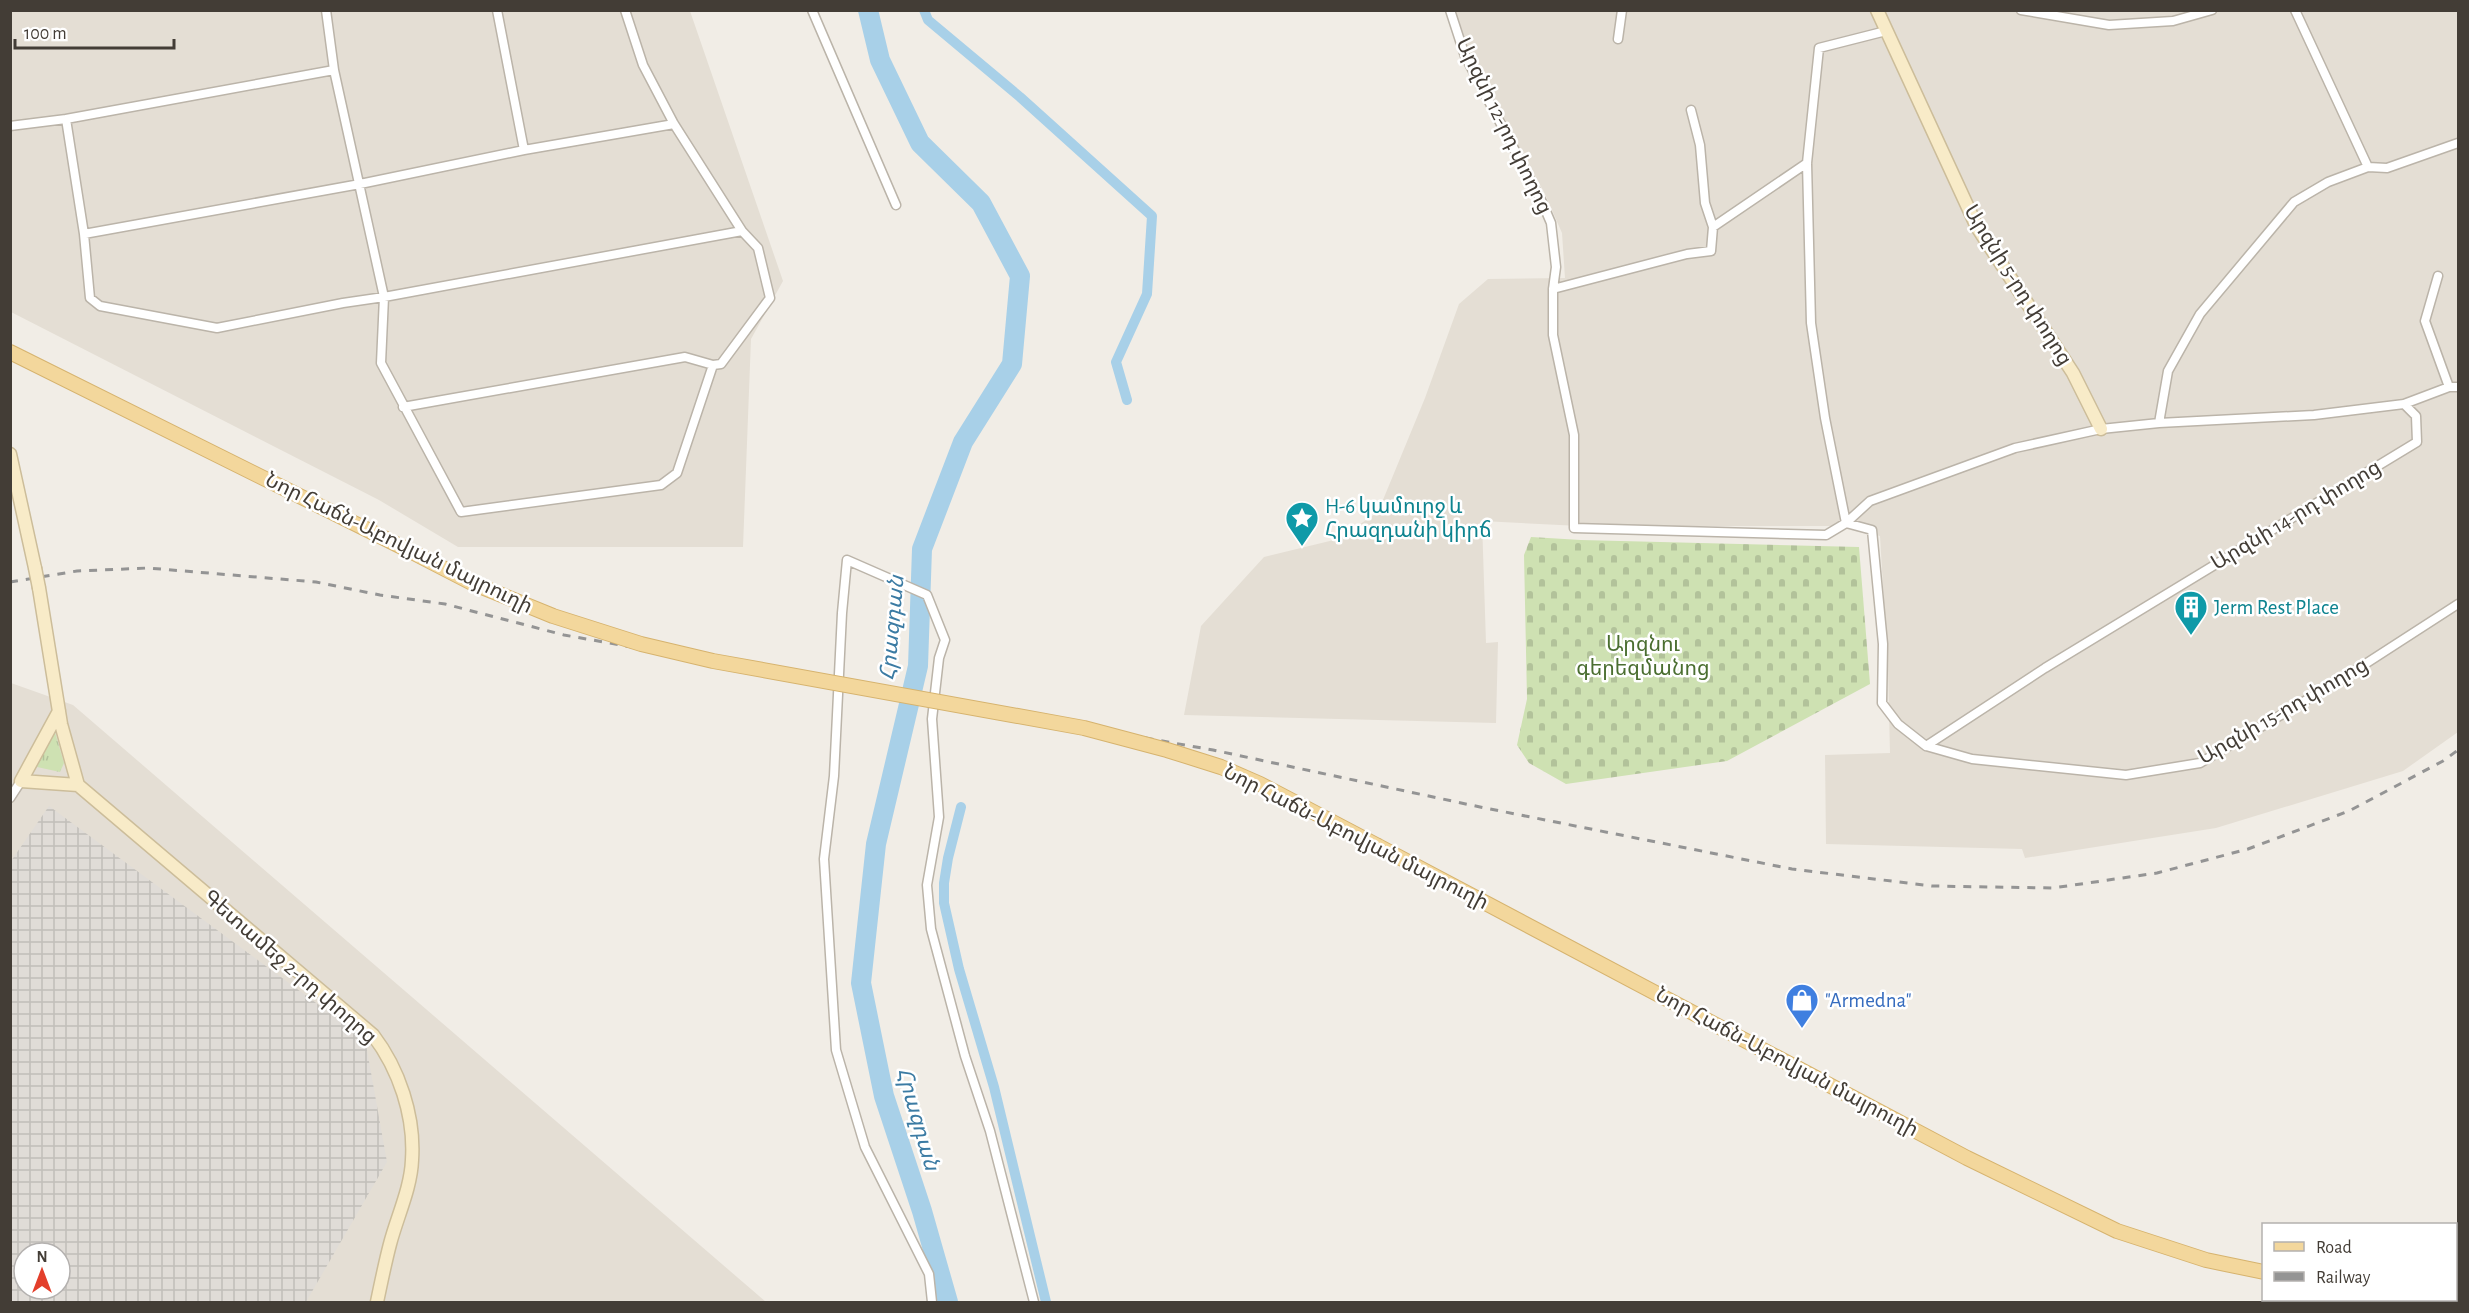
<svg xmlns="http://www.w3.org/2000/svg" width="2469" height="1313" viewBox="0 0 2469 1313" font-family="'Alegreya Sans','Noto Sans Armenian',sans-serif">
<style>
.residential{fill:#e4ded4;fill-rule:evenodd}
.industrial{fill:url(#industrial-grid);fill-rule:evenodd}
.grass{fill:url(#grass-tufts)}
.cemetery{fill:url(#cemetery-stones)}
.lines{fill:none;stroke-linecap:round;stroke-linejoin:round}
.canal{stroke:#a8d0e8;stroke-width:10}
.river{stroke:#a8d0e8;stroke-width:20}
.street-casing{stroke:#bbb4a9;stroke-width:11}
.secondary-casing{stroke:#ccbd9a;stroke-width:15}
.primary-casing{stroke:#d6b36e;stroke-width:16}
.street{stroke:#fff;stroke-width:8}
.secondary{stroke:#f8ebc8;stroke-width:12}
.primary{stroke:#f3d79c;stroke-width:14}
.rail{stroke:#949494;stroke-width:3;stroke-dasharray:8 8;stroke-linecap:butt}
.secondary-bridge-casing{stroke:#ccbd9a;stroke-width:15;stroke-linecap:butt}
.primary-bridge-casing{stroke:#d6b36e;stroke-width:16;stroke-linecap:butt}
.secondary-bridge{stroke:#f8ebc8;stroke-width:12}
.primary-bridge{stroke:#f3d79c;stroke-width:14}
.labels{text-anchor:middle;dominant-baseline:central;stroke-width:5;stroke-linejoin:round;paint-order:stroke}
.street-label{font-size:21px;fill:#433d36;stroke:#fff}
.culture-label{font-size:21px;fill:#0d838f;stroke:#fff;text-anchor:start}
.park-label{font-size:21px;fill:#4a6e30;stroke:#fff}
.shop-label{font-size:21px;fill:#366cbe;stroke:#fff;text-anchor:start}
.water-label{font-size:22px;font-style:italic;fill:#3b7ba3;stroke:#fff}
</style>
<defs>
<pattern id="industrial-grid" width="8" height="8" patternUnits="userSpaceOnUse" patternTransform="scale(1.5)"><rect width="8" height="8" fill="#e0dcd7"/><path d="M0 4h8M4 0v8" fill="none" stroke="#c1beb9"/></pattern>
<pattern id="grass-tufts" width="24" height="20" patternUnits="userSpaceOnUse" patternTransform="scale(1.5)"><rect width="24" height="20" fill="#cee1b2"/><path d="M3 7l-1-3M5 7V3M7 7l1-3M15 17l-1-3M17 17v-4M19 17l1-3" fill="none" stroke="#b2c29a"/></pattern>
<pattern id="cemetery-stones" width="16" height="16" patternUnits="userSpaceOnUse" patternTransform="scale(1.5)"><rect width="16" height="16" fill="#cee1b2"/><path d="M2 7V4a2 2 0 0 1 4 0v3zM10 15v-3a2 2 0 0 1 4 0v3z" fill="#b2c29a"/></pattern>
</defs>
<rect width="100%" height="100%" fill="#f1ede6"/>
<path class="residential" d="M10 11H690L783 281 751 339 743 547H458L379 500 11 312Z
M1453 11H2458V732L2403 771 2216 828 2025 858 2022 849 1826 844 1825 755 1890 753 1888 670 1880 536 1838 526H1580L1482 521 1486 643 1498 642 1496 723 1184 715 1201 626 1264 557 1338 539 1378 512 1425 398 1459 304 1488 279 1565 278 1562 233 1545 194 1469 56Z
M11 683 73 705 766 1302H11ZM24 1253H60V1289H24Z"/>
<path class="industrial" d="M49 806 365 1039 387 1162 306 1302H11V861ZM24 1253H60V1289H24Z"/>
<path class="grass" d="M54 729 64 763 60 772 37 767Z"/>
<path class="cemetery" d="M1531 537 1581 540 1859 547 1870 684 1727 761 1566 784 1529 763 1517 745 1527 699 1524 555Z"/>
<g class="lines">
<path class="canal" d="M924 10 928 20 1020 97 1152 216 1147 294 1116 362 1127 400
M961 807 948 858 944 883V903L959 969 994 1087 1046 1302"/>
<path class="river" d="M868 10 880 60 920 143 981 203 1020 276 1012 364 963 442 922 549 918 666 876 844 861 983 884 1096 922 1211 948 1302"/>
<defs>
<path id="street" d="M326 10 334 70 384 297 381 363 461 512 661 485 677 473 713 365 721 364 770 298 758 248 742 231
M497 10 524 150
M812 10 896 205
M1450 10 1465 56 1542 202 1551 223 1556 267 1553 289V335L1574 435V528L1826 535 1846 523 1870 501 2015 448 2101 429 2159 423 2314 415 2404 404 2449 387H2458
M2021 10 2109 25 2173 21 2212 10
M2295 10 2368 167
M1618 39 1622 10
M1691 110 1700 145 1705 203 1713 227
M66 119 334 70
M10 126 66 119 84 234 360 184 524 150 674 124
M84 234 90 298 100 306 217 328 343 303 384 297 742 231 674 124 643 65 625 10
M2438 276 2425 321 2449 387
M1553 289 1687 254 1711 251 1713 227 1807 163
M403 407 685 357 713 365
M2159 423 2168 371 2200 314 2294 202 2328 182 2368 167 2387 168 2458 143
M1846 523 1872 530 1883 644 1882 703 1898 724 1926 746 1972 759 2126 775 2200 763 2342 679 2458 604
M1846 523 1825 418 1811 323 1807 163 1819 48 1886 31
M1926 746 2045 668 2417 442 2416 416 2404 404
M10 798 21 781
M932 1302 929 1274 865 1147 836 1050 824 859 834 776 842 613 847 560 927 595 945 640 939 658 932 719 939 817 927 885 931 929 965 1056 990 1131 1034 1302"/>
<path id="secondary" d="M1877 10 1977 227 2073 373 2101 429
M10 454 35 568
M39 588 61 724 78 785 373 1035C399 1069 415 1116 412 1160 411 1188 397 1217 390 1244 385 1263 381 1283 377 1302
M59 711 21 781 78 785
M2442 1300 2444 1302"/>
<path id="primary" d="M10 352 410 551
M1378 846 1967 1158 2117 1231 2206 1260 2264 1272
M2456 1278H2458"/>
</defs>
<use href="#street" class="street-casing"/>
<use href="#secondary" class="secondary-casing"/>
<use href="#primary" class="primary-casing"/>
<use href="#street" class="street"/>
<use href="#secondary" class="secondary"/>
<use href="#primary" class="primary"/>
<path class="rail" d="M10 582 77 571 148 568 316 582 380 595 445 604 564 635 1213 750 1480 807 1792 869 1932 886 2053 888 2157 873 2248 849 2349 811 2443 761 2458 750"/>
<defs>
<path id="secondary-bridge" d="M35 568 39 588"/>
<path id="primary-bridge" d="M410 551 472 583 553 616 641 644 713 661 1084 728 1167 750 1221 767 1260 784 1378 846"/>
</defs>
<use href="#secondary-bridge" class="secondary-bridge-casing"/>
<use href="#primary-bridge" class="primary-bridge-casing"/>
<use href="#secondary-bridge" class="secondary-bridge"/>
<use href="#primary-bridge" class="primary-bridge"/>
</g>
<defs>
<symbol id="sight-pin" viewBox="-11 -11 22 30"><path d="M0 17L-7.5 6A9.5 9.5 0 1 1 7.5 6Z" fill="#0f9aa8" stroke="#fff"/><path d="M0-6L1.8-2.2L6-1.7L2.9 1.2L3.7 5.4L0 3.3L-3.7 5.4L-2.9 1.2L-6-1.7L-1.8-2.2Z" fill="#fff"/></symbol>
<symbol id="building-pin" viewBox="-11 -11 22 30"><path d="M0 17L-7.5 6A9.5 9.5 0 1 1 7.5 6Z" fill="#0f9aa8" stroke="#fff"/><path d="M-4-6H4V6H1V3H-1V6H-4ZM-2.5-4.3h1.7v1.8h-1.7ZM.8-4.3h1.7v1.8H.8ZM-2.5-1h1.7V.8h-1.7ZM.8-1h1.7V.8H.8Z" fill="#fff"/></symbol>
<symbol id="shop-pin" viewBox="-11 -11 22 30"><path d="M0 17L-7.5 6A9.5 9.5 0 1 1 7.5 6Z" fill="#3f7fe0" stroke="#fff"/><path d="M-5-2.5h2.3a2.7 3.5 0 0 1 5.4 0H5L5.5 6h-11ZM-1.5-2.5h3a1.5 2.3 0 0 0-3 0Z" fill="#fff"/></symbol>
</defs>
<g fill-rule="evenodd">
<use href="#sight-pin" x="1283" y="499" width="38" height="52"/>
<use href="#building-pin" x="2172" y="588" width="38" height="52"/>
<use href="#shop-pin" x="1783" y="981" width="38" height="52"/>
</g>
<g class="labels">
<g class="street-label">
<text transform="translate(1504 126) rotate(64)">Արզնի 12-րդ փողոց</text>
<text transform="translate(2018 285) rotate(58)">Արզնի 5-րդ փողոց</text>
<text transform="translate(2296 515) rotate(-31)">Արզնի 14-րդ փողոց</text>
<text transform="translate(399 543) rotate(26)">Նոր Հաճն-Աբովյան մայրուղի</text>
<text transform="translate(2283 711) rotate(-30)">Արզնի 15-րդ փողոց</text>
<text transform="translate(1356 837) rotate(27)">Նոր Հաճն-Աբովյան մայրուղի</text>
<text transform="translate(290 967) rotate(41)">Գետամեջ 2-րդ փողոց</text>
<text transform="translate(1787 1062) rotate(28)">Նոր Հաճն-Աբովյան մայրուղի</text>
</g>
<g class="culture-label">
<text x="1325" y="506">H-6 կամուրջ և<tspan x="1325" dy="24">Հրազդանի կիրճ</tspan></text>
<text x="2214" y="607">Jerm Rest Place</text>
</g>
<g class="park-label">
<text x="1643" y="644">Արզնու<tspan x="1643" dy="24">գերեզմանոց</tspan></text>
</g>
<g class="shop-label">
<text x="1825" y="1000">"Armedna"</text>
</g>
<g class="water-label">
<text transform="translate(892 628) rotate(-85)">Հրազդան</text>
<text transform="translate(918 1119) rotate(74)">Հրազդան</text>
</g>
</g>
<rect width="2469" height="1313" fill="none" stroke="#433d36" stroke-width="24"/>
<rect x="2262" y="1223" width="195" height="78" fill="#ffffff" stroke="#b4b1af" stroke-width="1.5"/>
<rect x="2274" y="1242" width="30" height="9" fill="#f3d79c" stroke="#b4b1af" stroke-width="1.5"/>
<text x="2316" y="1253" font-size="18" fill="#433d36">Road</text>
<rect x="2274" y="1272" width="30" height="9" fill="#949494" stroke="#b4b1af" stroke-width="1.5"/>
<text x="2316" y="1283" font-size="18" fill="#433d36">Railway</text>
<g transform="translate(42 1271)"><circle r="28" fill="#ffffff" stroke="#b4b1af" stroke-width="1.5"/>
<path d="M0-4.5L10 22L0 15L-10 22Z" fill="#e33f2b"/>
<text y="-9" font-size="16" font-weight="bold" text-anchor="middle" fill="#433d36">N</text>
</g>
<path d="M15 39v9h159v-9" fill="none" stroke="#433d36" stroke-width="3"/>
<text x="24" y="39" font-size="18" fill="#433d36" stroke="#ffffff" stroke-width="4.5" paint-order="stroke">100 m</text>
</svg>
